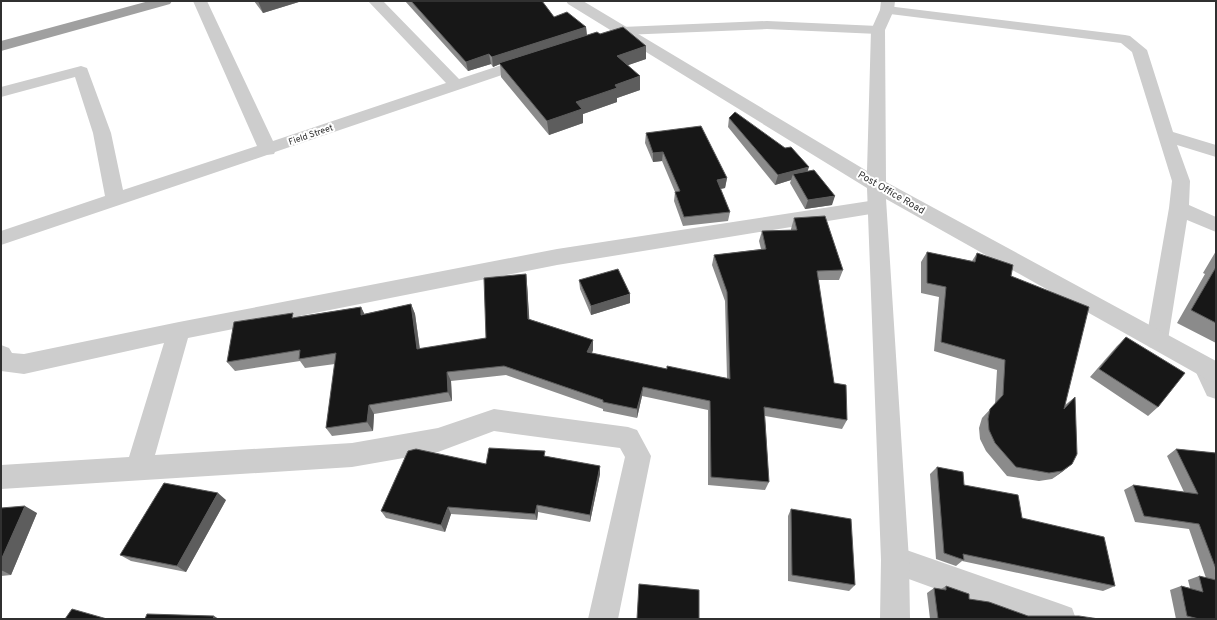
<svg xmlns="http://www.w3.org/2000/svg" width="1217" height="620" viewBox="0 0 1217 620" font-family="Overpass,sans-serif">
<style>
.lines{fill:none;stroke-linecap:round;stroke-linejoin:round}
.minor{fill:#cdcdcd;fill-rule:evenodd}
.tertiary{fill:#cdcdcd;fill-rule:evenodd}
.trunk{fill:#a0a0a0;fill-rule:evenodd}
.wall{fill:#8b8b8b}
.shaded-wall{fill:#5d5d5d}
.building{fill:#171717;stroke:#5d5d5d}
.labels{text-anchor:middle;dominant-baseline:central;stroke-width:4;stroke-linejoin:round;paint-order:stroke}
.far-street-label{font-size:9px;fill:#303030;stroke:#fff}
.street-label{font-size:10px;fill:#303030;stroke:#fff}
</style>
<rect width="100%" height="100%" fill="#fff"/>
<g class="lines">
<path class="minor" d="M193 1H207L273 141 446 83 368 1H383L459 79 529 56 534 58 537 61 534 64 275 152 274 154 267 155 1 245V231L105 196 93 133 75 77 1 97V87L81 66 87 68 111 133 123 190 257 146Z
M887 6 1125 35 1130 36 1147 50 1173 132 1216 145V157L1177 145 1190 181 1189 205 1216 217V232L1187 220 1168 340 1165 347 1157 349 1149 347 1146 340 1169 208 1172 181 1132 52 1121 43 882 13 880 10 882 7Z
M767 21 878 26 883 27 885 30 883 33 878 34 767 29 623 35 603 41 598 40 596 37 598 34 622 27Z
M876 200 883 202 886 207 883 212 557 265 188 338 155 455 352 443 438 428 494 409 628 427 637 430 651 456 618 619H588L625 457 620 448 494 431 438 452 352 467 1 489V465L129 457 164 343 24 374 1 371V345L9 348 12 353 24 354 179 322 557 249Z
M1206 358 1214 361 1216 364V399L1207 396 1194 368 1198 361Z
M895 546 1061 604 1072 608 1076 619H1019L895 574 885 570 881 560 885 550Z"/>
<path class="tertiary" d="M566 1H583L867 171 871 30 880 10 881 1H895L894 10 885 30 886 182 1216 361V383L1208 380 886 199 909 560 910 619H880L881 560 867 188 568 4Z"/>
<path class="trunk" d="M149 1H172L170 4 1 51V41Z"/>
</g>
<path class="wall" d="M254 1H302L263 13Z
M405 1H542L554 17 586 27 587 35 600 34 646 46V59L628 65 640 90 617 98V102L583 114V123L549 135 501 77 500 64 493 67 491 64 468 71Z
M729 118 808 171 832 205 805 209 790 183 791 180 775 185 728 127Z
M646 133 727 178 725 188 720 189 730 212 728 221 683 226 674 201 675 192 662 161 653 162 645 143Z
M794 218 843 270 839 280H818L834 383 847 420 842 429 765 416 769 482 765 490 708 485V410L642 396 637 418 603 411V409L506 375 451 381 452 401 374 414 373 431 332 436 326 428 335 364 305 368 300 361 235 371 227 362 295 317 361 307 364 314 411 304 415 314 420 349 486 338 526 274 527 284 529 319 593 340V350L592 353 667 369 727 378 725 301 712 265 714 255 761 249 759 241 762 231 791 230V229Z
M1216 251V343L1177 323 1205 274 1203 273Z
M927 252 972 261 977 253 1011 276 1065 405 1075 397 1072 464 1052 479 1039 481 1007 476 986 451 980 439 979 428 982 418 995 404 997 370 934 351 939 297 921 293V262Z
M579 280 630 303 591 315 580 289Z
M1126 337 1158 407 1148 416 1090 377 1117 346Z
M1176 449 1216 453V619H1176L1170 590 1181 586 1190 588 1188 580 1199 576 1206 578 1189 529 1135 522 1124 490 1133 485 1184 492 1167 456Z
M545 456 600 466V474L590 522 538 512 537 520 451 514 445 532 386 518 381 511 486 464Z
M937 467 964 485 1022 518 1115 586 1103 591 962 561 956 566 936 559 930 474Z
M226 500 186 572 131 561 120 555Z
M1 508 37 513 11 575 1 576Z
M791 509 855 585 849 591 788 581V516Z
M946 586 969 599 1028 616 1099 619H930L927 593 934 588 941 589Z"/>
<path class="shaded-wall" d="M258 1H302L263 13Z
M586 27 587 37 499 63 500 64 493 67 492 57Z
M646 46V59L617 69V56Z
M489 54 491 64 468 71 466 62Z
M640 76V90L617 98V102L583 114V123L549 135 547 121 576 102 615 85Z
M663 152 662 161 653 162V153Z
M809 167 806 176 793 174 791 180 775 185 778 175Z
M727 178 725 188 715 190 717 180Z
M835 196 832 205 805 209 808 200Z
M526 274 527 284 530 329 528 319Z
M630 294V303L591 315V306Z
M411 304 415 314 421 359 417 349Z
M361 307 366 317 361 315Z
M593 340V350L588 361 587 352Z
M447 372 451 381 452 401 448 392Z
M643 387 642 396 637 418V409Z
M369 405 374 414 373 431 367 422Z
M1072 464 1062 472 1052 479 1062 471Z
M600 466V474L590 522V515Z
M218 493 226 500 186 572 177 566Z
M537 505 538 512 537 520 535 514Z
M25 506 37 513 11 575 1 570V560Z
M448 507 451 514 445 532 441 525Z
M214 616 219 619H213Z"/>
<path class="building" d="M411 1H542L554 17 567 12 586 27 492 57 489 54 466 62Z
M623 27 646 46 617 56 640 76 615 85 617 88 576 102 582 109 547 121 499 63 597 32 600 34Z
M735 112 785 148 791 147 809 167 778 175 729 118Z
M701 126 727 178 717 180 730 212 684 217 675 192 680 191 663 152 653 153 646 133Z
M814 170 835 196 808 200 793 174Z
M825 216 843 270 817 271 834 383 846 385 847 420 764 407 769 482 711 477 710 401 643 387 637 409 603 402V400L504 366 447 372 448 392 369 405 367 422 326 428 336 353 299 359 300 350 227 362 234 322 293 313 292 318 361 307V315L411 304 417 349 486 338 484 278 526 274 528 319 593 340 587 352 667 369V366L730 379 727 292 714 255 766 249 762 231 797 230 794 218Z
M927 252 975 262 977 253 1013 265 1011 276 1089 307 1064 409 1075 397 1077 454 1072 464 1062 471 1049 473 1016 467 995 443 989 430 988 419 990 409 1003 395 1005 360 941 342 946 287 927 283Z
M1216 267V323L1191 310Z
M618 269 630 294 591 306 579 280Z
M1126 337 1185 373 1158 407 1099 369Z
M489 448 545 451 544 456 600 466 590 515 537 505 535 514 448 507 441 525 381 511 408 451 416 449 486 464Z
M1176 449 1216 453V569L1199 524 1144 516 1133 485 1198 494Z
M937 467 963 472 964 485 1018 495 1022 518 1104 537 1115 586 963 554 964 560 944 553Z
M164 483 218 493 177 566 120 555Z
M25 506 1 560V508Z
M791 509 851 519 855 585 792 575Z
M1199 576 1216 580V619H1199L1187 616 1181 586 1203 592Z
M639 584 699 590V619H637Z
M946 586 969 594V599L989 602 1028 616H1079L1099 619H938L934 588 946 590Z
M72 609 107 619H65Z
M147 614 214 616 213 619H145Z"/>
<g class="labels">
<g class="far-street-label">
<text transform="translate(311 135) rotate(-19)">Field Street</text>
</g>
<g class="street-label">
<text transform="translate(891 193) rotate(30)">Post Office Road</text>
</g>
</g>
<rect width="1217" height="620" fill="none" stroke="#303030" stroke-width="4"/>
</svg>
